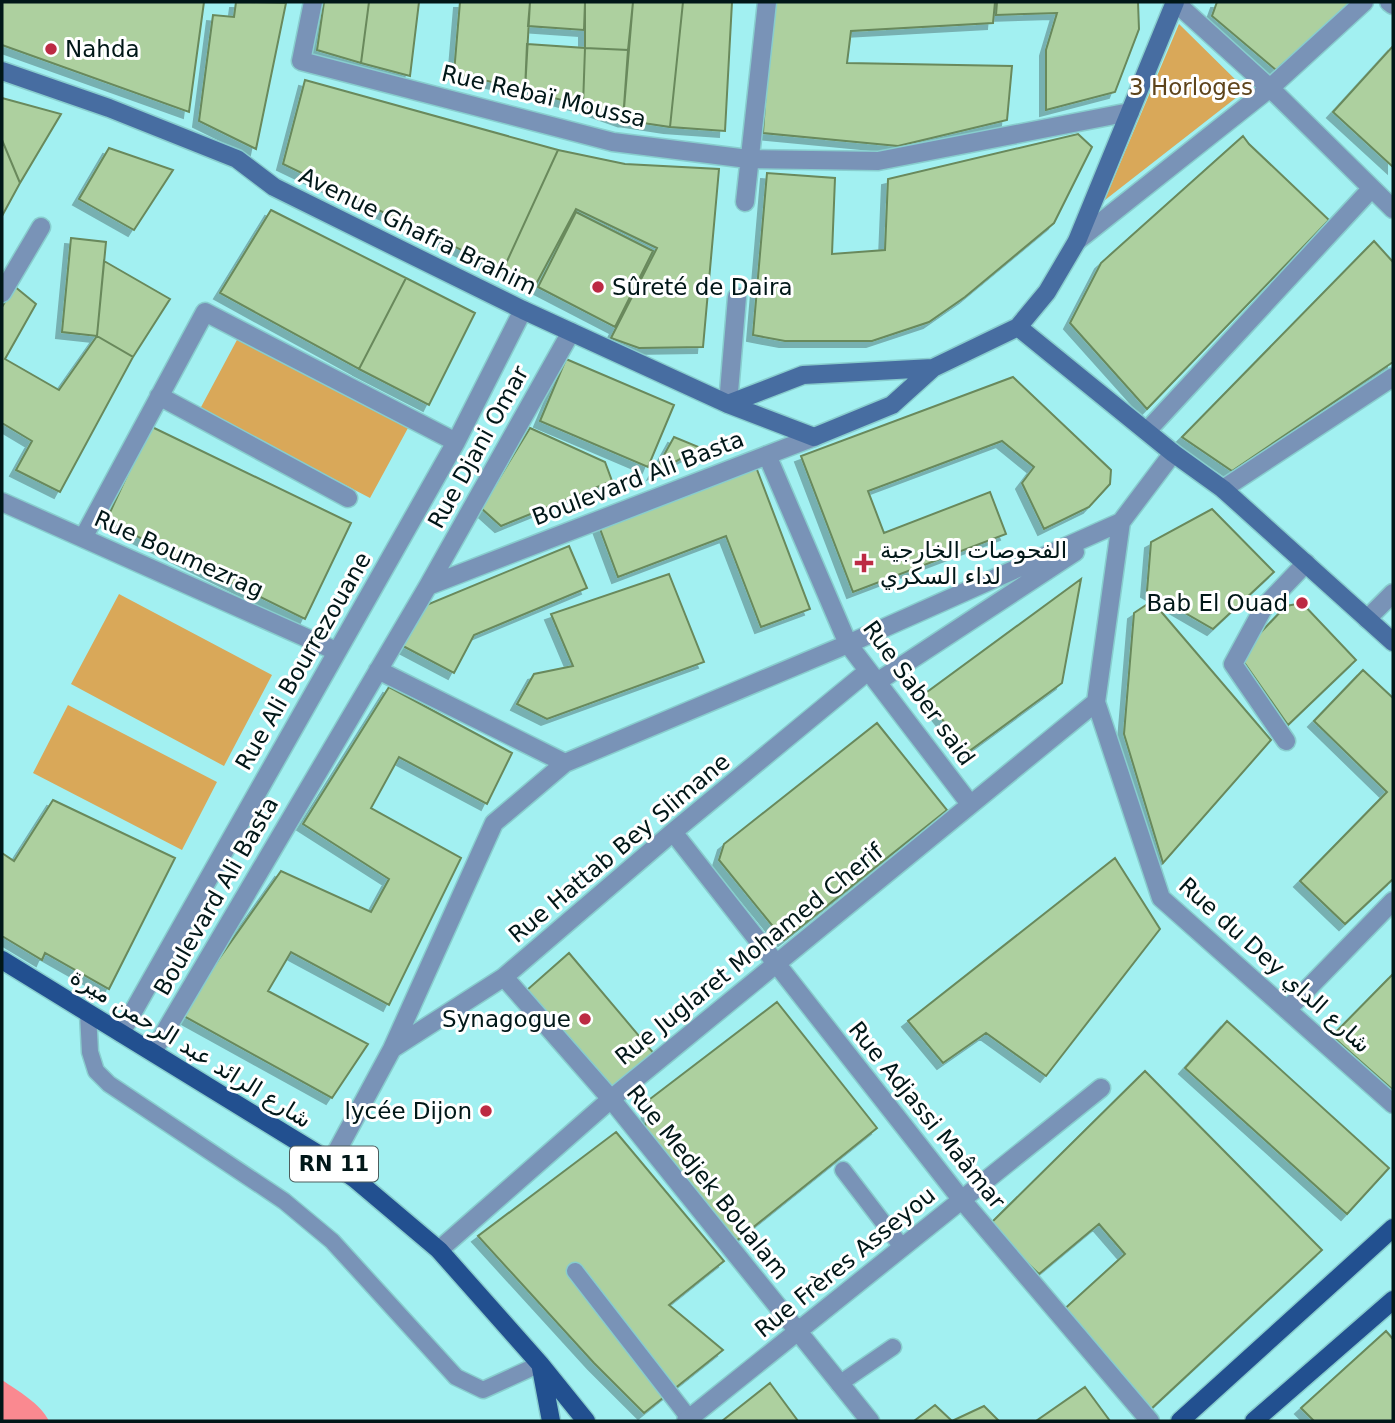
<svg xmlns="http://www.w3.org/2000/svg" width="1395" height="1423" viewBox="0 0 1395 1423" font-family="'DejaVu Sans',Cairo,sans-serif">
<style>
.green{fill:#d9a859}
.water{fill:#fa8990}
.building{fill:#add09f;stroke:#69895c;stroke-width:2;filter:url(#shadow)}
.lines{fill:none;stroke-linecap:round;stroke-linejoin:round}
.lane-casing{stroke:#88cdce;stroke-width:19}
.street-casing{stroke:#88cdce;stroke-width:21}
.secondary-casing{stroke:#88cdce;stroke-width:21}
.primary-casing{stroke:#88cdce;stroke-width:21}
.lane{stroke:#7993b7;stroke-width:16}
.street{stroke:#7993b7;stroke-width:18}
.secondary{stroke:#476da1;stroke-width:18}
.primary{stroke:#225090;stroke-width:18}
.poi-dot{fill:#bc2a43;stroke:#fff;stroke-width:2.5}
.labels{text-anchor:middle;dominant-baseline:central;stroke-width:6;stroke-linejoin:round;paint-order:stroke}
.shield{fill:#fff;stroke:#4d5d5d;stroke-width:2}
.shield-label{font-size:21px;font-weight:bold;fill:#011718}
.poi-label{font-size:23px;fill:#011718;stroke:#fff;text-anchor:start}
.park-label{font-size:23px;fill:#5e441b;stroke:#fff}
.street-label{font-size:23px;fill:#011718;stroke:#fff}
</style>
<defs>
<filter id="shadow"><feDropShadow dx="-6" dy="6" stdDeviation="0" flood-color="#0004"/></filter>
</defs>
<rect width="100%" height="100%" fill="#a2f0f1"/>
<path class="green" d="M1179 24 1246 90 1105 200V199Z
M238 338 408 428 370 498 200 409Z
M119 594 272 675 224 766 71 684Z
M68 705 217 782 182 850 33 773Z"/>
<path class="water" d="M2 1380C18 1391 40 1403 49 1421H2Z"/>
<path class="building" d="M2 2H204L189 112 2 45Z
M236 2 286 3 256 149 199 121 213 15 234 17Z
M324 2H369L361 63 317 50Z
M369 2H419L410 76 361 63Z
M460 2H530L525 90 454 73Z
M530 2H585L584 30 528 26Z
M585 2H633L628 50 585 48Z
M633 2H683L670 127 623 120Z
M683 2H732L725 131 670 127Z
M772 2H995L993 23 851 31 847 63 1012 66 1007 120 898 146 763 133Z
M997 2H1138L1139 29 1115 92 1046 110V50L1057 13 996 15Z
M1217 2H1353L1276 70 1212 16Z
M527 44 585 48 583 106 525 90Z
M1393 46V167L1333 112Z
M585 48 628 50 623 120 583 106Z
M305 80 558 150 503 270 283 164Z
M2 98 61 114 20 183 2 140Z
M1078 134 1092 147 1054 223 965 297 929 322 872 341H785L753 335 767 173 835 178 832 254 885 250 888 179Z
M1243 136 1249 144 1329 220 1147 409 1070 323 1101 263Z
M2 140 20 183 2 216Z
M109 148 173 170 134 230 79 199Z
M558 150 625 164 719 169 703 347 639 348 611 338 657 248 576 209 534 288 503 270Z
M271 210 406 278 359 369 220 293Z
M576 212 653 251 615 327 538 287Z
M71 238 106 242 97 336 62 332Z
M1374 241 1393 262V362L1232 471 1182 437Z
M104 261 170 299 133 357 97 336Z
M406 278 475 313 429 405 359 369Z
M14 286 36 304 5 359 59 390 97 336 133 357 60 492 16 470 32 441 2 423V307Z
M566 359 674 405 648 467 540 421Z
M1013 377 1111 470 1110 484 1089 507 1044 529 1022 483 1034 467 1002 441 868 491 884 533 990 492 1006 534 853 592 801 456Z
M150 426 351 523 305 619 106 521Z
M530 428 605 462 612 481 501 526 481 508Z
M674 437 701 448 654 473Z
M756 467 810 609 761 627 726 536 618 577 599 526Z
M1212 509 1274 572 1213 629 1147 591 1151 542Z
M569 546 587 588 474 635 454 673 403 646 424 606Z
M669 574 704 662 547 719 517 704 534 674 573 666 551 614Z
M1081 579 1062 683 968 752 923 695Z
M1152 601 1271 740 1163 863 1124 734 1134 613Z
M1302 603 1356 660 1288 725 1239 655 1286 606Z
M1363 670 1393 698V879L1345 924 1300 881 1387 792 1314 721Z
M389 687 512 753 487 804 399 757 371 808 461 858 389 1005 291 952 268 991 368 1044 332 1098 180 1014 281 871 371 912 389 879 303 824Z
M877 723 947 810 784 940 719 860 724 844Z
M53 800 175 858 109 989 45 953 42 960 2 936V853L14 861Z
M1115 858 1160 929 1046 1076 986 1033 943 1063 908 1021Z
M569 953 656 1056 615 1090 527 990Z
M1393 974V1090L1332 1036Z
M777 1002 877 1128 736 1241 645 1127 650 1099Z
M1227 1021 1389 1168 1347 1214 1185 1068Z
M1145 1071 1322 1250 1151 1409 1060 1313 1125 1254 1099 1224 1039 1274 988 1226Z
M616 1132 724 1261 669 1305 723 1350 644 1413 594 1363 478 1236Z
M1386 1331 1393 1339V1421H1314L1301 1408Z
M770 1383 798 1421H722Z
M1085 1387 1110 1421H1036Z
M935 1405 952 1421H914Z
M984 1406 999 1421H952Z"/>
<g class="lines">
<defs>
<path id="lane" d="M88 1013 90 1052 96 1071 109 1084 284 1201 332 1241 456 1377 483 1390 540 1364
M843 1170 902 1247
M575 1271 689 1418
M839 1384 893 1347"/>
<path id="street" d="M313 2 301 61 613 142 748 159 878 161 1130 112
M1175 2 1270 88 1393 209
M1389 2 1393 5
M745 202 767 2
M1077 241 1270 88 1364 2
M2 293 41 227
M159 396 348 498
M728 404 737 297
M1147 431 1371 189
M767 455 848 644 970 804
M1223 489 1393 377
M2 502 336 651
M1121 522 1096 702 1161 898 1393 1104
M83 538 205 312 456 442
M428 586 814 437
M1367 619 1393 593
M378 670 565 763
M877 682 1075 552
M1286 741 1233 664 1264 607 1306 563
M673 832 961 1199 1150 1421
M504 977 611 1099 870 1421
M1287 1010 1393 901
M121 1033 456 442 523 310
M392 1049 504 977 673 832 868 671
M153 1052 428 586 571 332
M331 1162 392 1049 494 823 565 763 848 644 1121 522 1173 453
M439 1250 611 1099 1096 702
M686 1421 1101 1088"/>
<path id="secondary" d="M2 71 109 108 237 159 274 187 523 310 728 404 814 437 892 405 933 368 1018 327 1047 292 1077 241 1175 2
M1018 327 1173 453 1223 489 1393 642
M728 404 803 375 933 368"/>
<path id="primary" d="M2 960 331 1162 355 1179 439 1250 540 1364 586 1421
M541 1368 551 1421
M1180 1421 1393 1228
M1254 1421 1393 1300"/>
</defs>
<use href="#lane" class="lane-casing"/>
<use href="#street" class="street-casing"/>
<use href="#secondary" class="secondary-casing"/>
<use href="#primary" class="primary-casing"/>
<use href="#lane" class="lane"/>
<use href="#street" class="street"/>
<use href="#secondary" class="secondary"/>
<use href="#primary" class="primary"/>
</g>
<g class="poi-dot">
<circle cx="51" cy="49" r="7"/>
<circle cx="598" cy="287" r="7"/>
<path d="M860.5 552.5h7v7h7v7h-7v7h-7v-7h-7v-7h7z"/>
<circle cx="1302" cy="603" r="7"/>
<circle cx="585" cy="1019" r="7"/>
<circle cx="486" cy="1111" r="7"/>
</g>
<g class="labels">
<rect class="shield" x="290" y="1146.5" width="88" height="35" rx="5"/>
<g class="shield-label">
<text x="334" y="1164">RN 11</text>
</g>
<g class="poi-label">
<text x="65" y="49">Nahda</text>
<text x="612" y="287">Sûreté de Daira</text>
<text x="880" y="550">الفحوصات الخارجية<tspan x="880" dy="26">لداء السكري</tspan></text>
<text x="1288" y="603" text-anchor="end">Bab El Ouad</text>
<text x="571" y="1019" text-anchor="end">Synagogue</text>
<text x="472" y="1111" text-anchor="end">lycée Dijon</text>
</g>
<g class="park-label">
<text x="1191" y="87">3 Horloges</text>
</g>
<g class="street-label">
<text transform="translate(544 96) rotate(13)">Rue Rebaï Moussa</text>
<text transform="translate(418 231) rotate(26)">Avenue Ghafra Brahim</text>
<text transform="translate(478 447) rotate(-61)">Rue Djani Omar</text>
<text transform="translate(638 478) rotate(-21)">Boulevard Ali Basta</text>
<text transform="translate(179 554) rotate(24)">Rue Boumezrag</text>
<text transform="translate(303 661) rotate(-60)">Rue Ali Bourrezouane</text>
<text transform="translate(919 693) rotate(54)">Rue Saber said</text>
<text transform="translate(619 848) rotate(-40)">Rue Hattab Bey Slimane</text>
<text transform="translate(216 896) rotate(-60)">Boulevard Ali Basta</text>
<text transform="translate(749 954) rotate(-39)">Rue Juglaret Mohamed Cherif</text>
<text transform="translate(1275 965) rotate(42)">Rue du Dey شارع الداي</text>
<text transform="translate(191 1048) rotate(32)">شارع الرائد عبد الرحمن ميرة</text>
<text transform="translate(927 1115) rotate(51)">Rue Adjassi Maâmar</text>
<text transform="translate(708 1182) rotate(51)">Rue Medjek Boualam</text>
<text transform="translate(845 1262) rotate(-39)">Rue Frères Asseyou</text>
</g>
</g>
<rect width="1395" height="1423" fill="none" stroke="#011718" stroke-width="7"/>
</svg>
